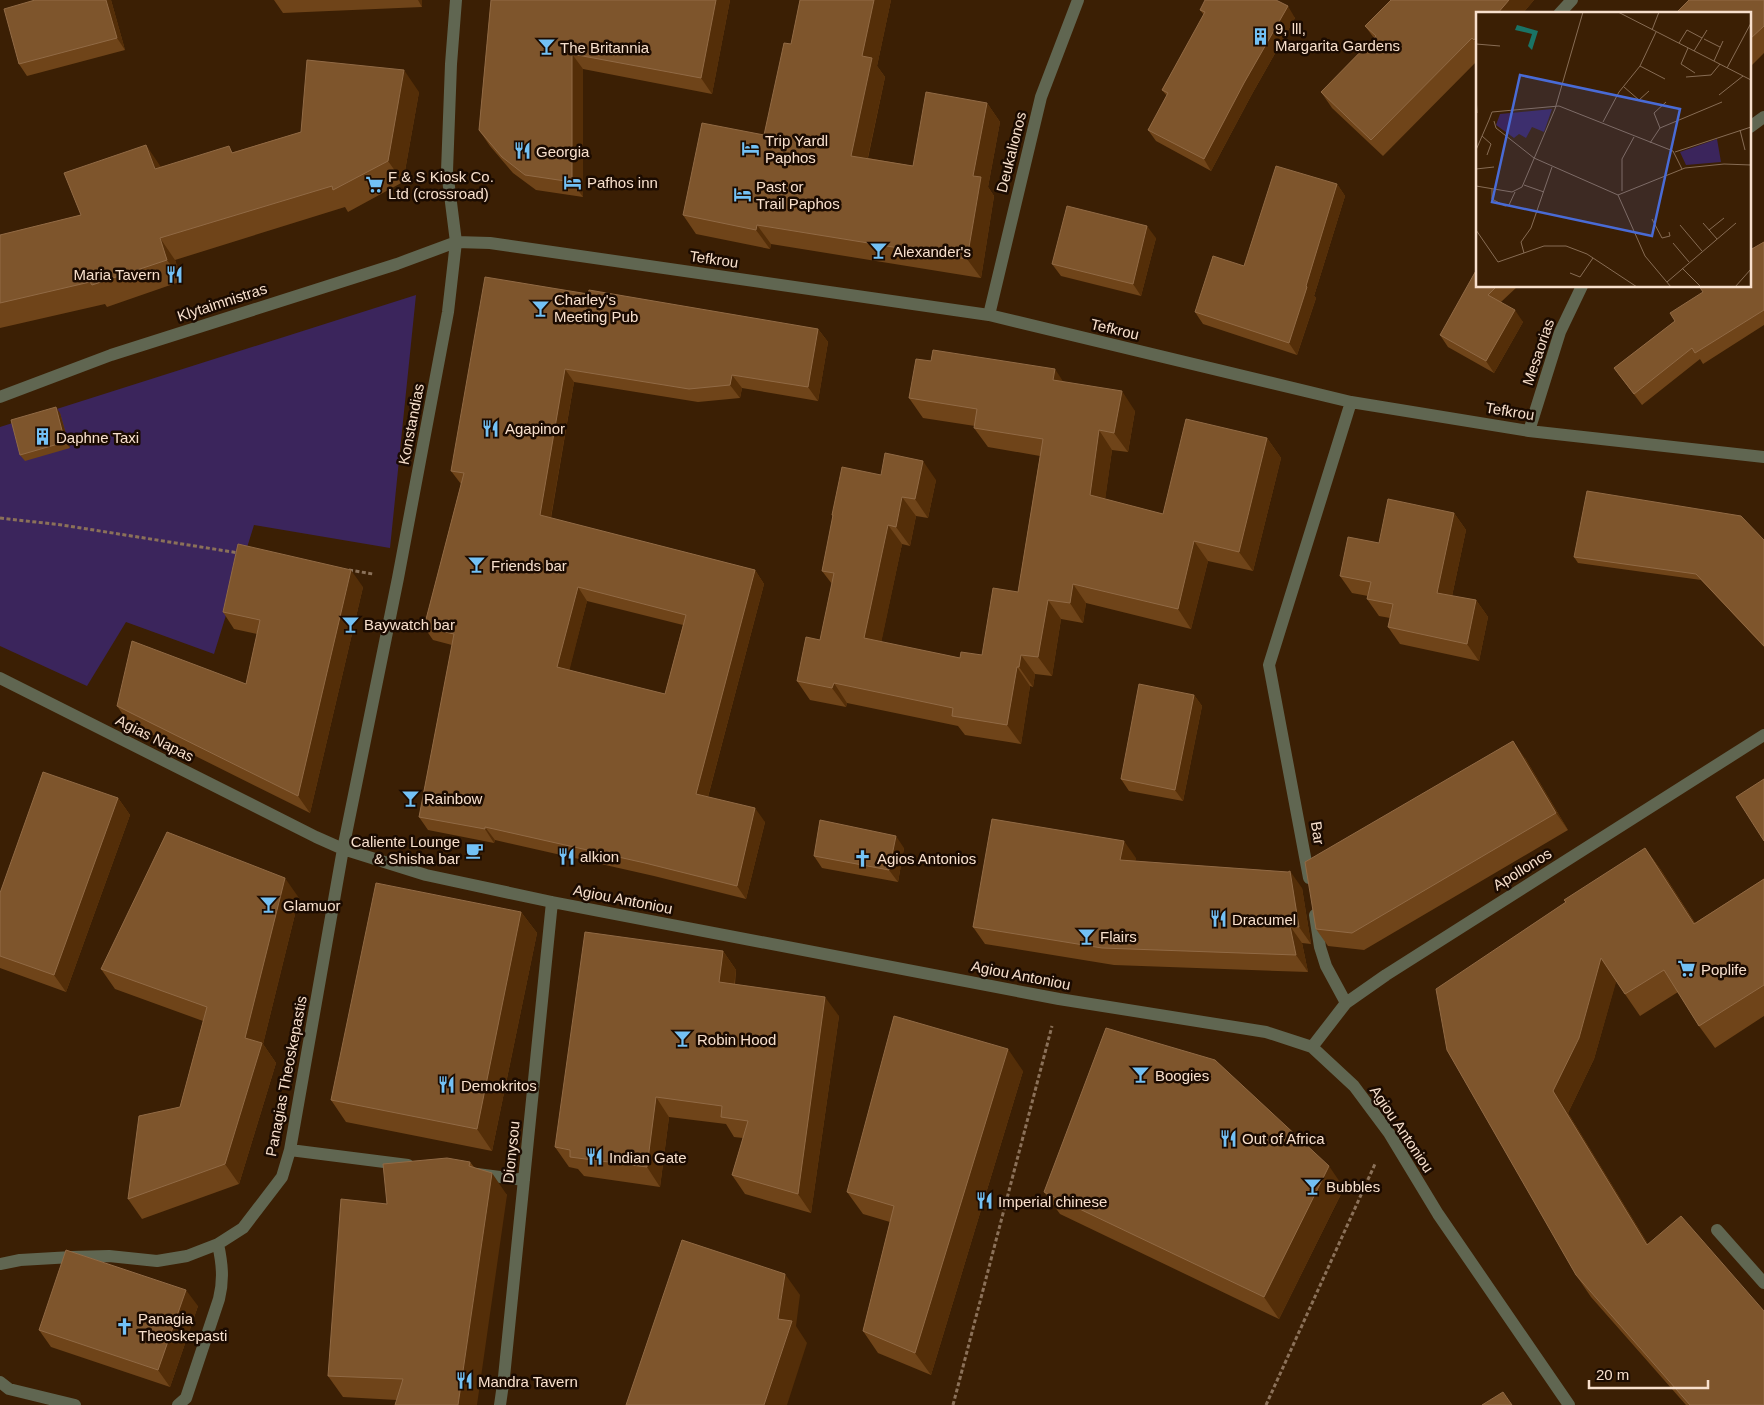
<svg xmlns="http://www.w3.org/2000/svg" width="1764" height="1405" viewBox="0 0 1764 1405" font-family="Arial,sans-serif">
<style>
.green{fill:#3b255c}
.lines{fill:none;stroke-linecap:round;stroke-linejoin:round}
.path{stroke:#8b7159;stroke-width:3;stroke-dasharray:4 2.5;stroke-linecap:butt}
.minor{stroke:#606651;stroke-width:12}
.wall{fill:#6f4419;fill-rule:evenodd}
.shaded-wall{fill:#542e08}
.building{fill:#7e552c;stroke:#916a45;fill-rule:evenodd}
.labels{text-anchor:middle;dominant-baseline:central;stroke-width:5;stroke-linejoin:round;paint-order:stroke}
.poi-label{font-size:15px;fill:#f8e0cd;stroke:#1b0b01;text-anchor:start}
.street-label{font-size:15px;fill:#f8e0cd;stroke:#1b0b01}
.inset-road{fill:none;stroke:#876c54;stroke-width:1}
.view{fill:#496bd6;fill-opacity:0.15;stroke:#496bd6;stroke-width:2.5}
.inset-edge{fill:none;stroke:#f8e0cd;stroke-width:2.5}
</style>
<rect width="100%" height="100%" fill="#3b1f04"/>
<path class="green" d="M416 295 390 548 254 525 214 654 126 622 87 686 0 646V427Z"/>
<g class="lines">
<path class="path" d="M0 518 62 525 239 553
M349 570 373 574
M953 1405 1052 1026
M1266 1405 1375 1164"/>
<path class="minor" d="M1559 14 1572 0
M1750 127 1764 117
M989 315 1041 97 1078 0
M0 397 111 355 397 264 456 242 490 243 989 315 1351 402 1529 431 1764 457
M1529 431 1560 332 1582 286
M0 678 316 837 343 849 426 875 552 902 1059 999 1266 1032 1312 1047 1354 1086 1389 1133 1438 1214 1569 1405
M1309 878 1269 665 1351 402
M1315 915 1320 947 1326 966 1346 1003
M1312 1047 1346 1003 1386 975 1764 735
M290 1150 408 1165
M477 1174 524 1180
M1717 1230 1764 1283
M0 1264 20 1260 72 1257 109 1256 157 1261 187 1256 218 1244 243 1228 282 1177 290 1150 343 849 398 578 448 312 456 242 447 171 451 64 456 0
M0 1382 9 1389 75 1405
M178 1405 186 1398 219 1299C224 1279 222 1263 218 1244
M500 1405 504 1377 552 902"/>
</g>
<path class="wall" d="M35 0H111L125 50 27 76 19 64Z
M274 0H422V7L283 13Z
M491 0H730L712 94 583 69V197L536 190 513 173 490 146 479 130Z
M800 0H891L877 66 885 77 868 158 913 166 987 103 1000 122 988 187 994 196 981 278 771 244 770 249 696 234 683 215 764 135 791 44Z
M1391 0H1534L1522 14H1478V60L1383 156 1332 108 1321 92 1374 38 1365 26Z
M1764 0V53L1750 67V14Z
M1280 2 1295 18 1252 94 1211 171 1156 141 1148 130 1167 96 1162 90 1204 15 1200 10Z
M419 92 403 182 348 212 345 207 175 260 182 281 107 307 105 304 0 328V235L81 215 161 167 234 152 301 132Z
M1337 184 1345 196 1314 296 1316 298 1297 355 1203 324 1195 312 1244 266Z
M1156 238 1141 296 1061 276 1052 264Z
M1764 242V325L1703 364 1700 359 1642 405 1614 368 1675 321Z
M1478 286H1518L1501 302 1523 322 1494 373 1448 347 1440 335Z
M588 294 818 329 828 342 818 401 742 388 740 398 698 402 574 382 551 518 755 570 764 584 708 797 765 822 746 899 654 876 495 840 494 843 428 830 419 817 452 645 433 640 424 627 461 484 451 471ZM587 601 683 625 665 694 569 670Z
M1064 382 1135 411 1128 452 1112 450 1105 499 1163 514 1267 438 1281 458 1253 571 1208 561 1191 629 1086 603 1083 623 1061 619 1052 676 1035 674 1033 687 1030 686 1021 744 965 735 958 726 847 703 846 707 810 700 797 681 820 640 832 584 822 571 833 517 832 515 881 475 936 480 928 518 916 516 910 546 902 544 881 642 960 658 982 655 1018 592 1040 456 988 447 974 428 975 426 923 418 909 398Z
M60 413 70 448 25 461 20 455Z
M1454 513 1466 530 1452 596 1476 600 1488 617 1479 661 1400 644 1388 627 1390 618 1379 616 1367 599 1368 596 1352 593 1340 576 1379 543Z
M1764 540V647L1701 580 1578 563 1574 557Z
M363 587 310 813 129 723 117 706 246 684 257 634 234 629 223 612Z
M1194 695 1202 706 1183 801 1129 791 1121 779Z
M1525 758 1568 830 1364 950 1328 946 1316 929Z
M118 798 130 815 66 992 0 968V893Z
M904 848 898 882 822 868 814 856Z
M1645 848 1661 870 1695 923 1764 879V1016L1715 1048 1699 1026 1678 992 1640 1016 1616 981 1594 1059 1568 1113 1648 1244 1764 1405H1686L1591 1297 1576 1275 1447 1050Z
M1136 858 1135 861 1302 888 1311 944 1302 943 1308 972 1114 965 985 944 973 927Z
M299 898 263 1044 276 1063 239 1184 142 1219 128 1199 180 1107 203 1021 115 989 101 969Z
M521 912 537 933 492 1151 346 1122 331 1100Z
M723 951 736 970 735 984 839 1016 811 1213 745 1194 732 1175 743 1138 734 1137 726 1124 669 1117 660 1187 584 1176 578 1169 569 1167 555 1147Z
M1023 1071 931 1375 878 1353 863 1331 890 1222 863 1214 847 1192Z
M470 1162 474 1167 507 1195 397 1400 343 1397 328 1376 387 1204Z
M1344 1188 1279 1319 1060 1214 1044 1192Z
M198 1306 170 1387 51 1347 39 1330Z"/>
<path class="shaded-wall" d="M106 0H111L125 50 117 38Z
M418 0H422V7Z
M716 0H730L712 94 701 78Z
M874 0H891L877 66 885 77 864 175 851 156 862 56Z
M1509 0H1534L1522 14H1497Z
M1288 6 1295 18 1252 94 1211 171 1204 159 1244 83Z
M1478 35V46L1474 40Z
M572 54 583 69V197L572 182Z
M404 70 419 92 403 182 388 161Z
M987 103 1000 122 988 187 994 196 981 278 967 259 973 176Z
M146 145 161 167 155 169Z
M1337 184 1345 196 1314 296 1316 298 1297 355 1289 343Z
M757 225 771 244 770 249 756 230Z
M1147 226 1156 238 1141 296 1133 284Z
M160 238 175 260 182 281 167 260Z
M1515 310 1523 322 1494 373 1486 361Z
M818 329 828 342 818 401 808 387Z
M565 369 574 382 549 528 540 515Z
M1055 369 1068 389 1053 380Z
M732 375 742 388 740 398 730 385Z
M1122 391 1135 411 1128 452 1114 433Z
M56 407 60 413 70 448 65 442Z
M1099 430 1112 450 1103 515 1090 495Z
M1267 438 1281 458 1253 571 1239 552Z
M923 461 936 480 928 518 915 499Z
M902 497 916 516 910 546 896 527Z
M1454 513 1466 530 1449 610 1437 593Z
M888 525 902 544 878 658 864 638Z
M1194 541 1208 561 1191 629 1178 609Z
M351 570 363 587 310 813 298 796Z
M755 570 764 584 705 808 696 794Z
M1073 584 1086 603 1083 623 1070 603Z
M578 587 587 601 567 680 557 667Z
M1048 600 1061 619 1052 676 1038 657Z
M1476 600 1488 617 1479 661 1467 644Z
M1021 655 1035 674 1033 687 1019 667Z
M1017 667 1030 686 1021 744 1007 725Z
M834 683 847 703 846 707 832 688Z
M1194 695 1202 706 1183 801 1175 790Z
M1513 741 1525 758 1568 830 1556 813Z
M118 798 130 815 66 992 54 975Z
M755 808 765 822 746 899 737 886Z
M485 827 495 840 494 843 485 829Z
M896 836 904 848 898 882 889 870Z
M1124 841 1136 858 1132 877 1120 860Z
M1645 848 1661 870 1709 946 1694 924Z
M1290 871 1302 888 1311 944 1299 927Z
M285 878 299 898 263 1044 276 1063 239 1184 225 1164 245 1038Z
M521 912 537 933 492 1151 477 1129Z
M1290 926 1302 943 1308 972 1296 955Z
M723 951 736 970 732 1002 719 982Z
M1601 958 1617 979 1594 1059 1568 1113 1662 1267 1647 1245 1553 1091Z
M825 997 839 1016 811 1213 798 1194Z
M1008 1049 1023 1071 931 1375 915 1353Z
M656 1097 669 1117 660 1187 647 1167Z
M1329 1166 1344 1188 1279 1319 1264 1297Z
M492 1173 507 1195 477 1405H458Z
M785 1274 800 1295 796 1326 807 1343 787 1405H764L778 1319Z
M186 1290 198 1306 170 1387 158 1370Z"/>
<path class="building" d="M35 0H106L117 38 19 64 4 9Z
M491 0H716L701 78 572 54V182L525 175 502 157 479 130Z
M800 0H874L862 56 872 58 851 156 913 166 926 92 987 103 973 176 981 177 967 259 757 225 756 230 683 215 702 123 764 135 784 43 791 44Z
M1205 0H1276L1288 6 1244 83 1204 159 1148 130 1168 93 1162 90 1205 12 1200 10Z
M1391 0H1509L1497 14H1478V35L1474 40 1472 38 1371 140 1321 92 1376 36 1365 26Z
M1689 0H1764V26L1750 39V14H1675Z
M307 60 404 70 388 161 333 190 332 186 160 238 167 260 92 285 90 282 0 303V235L81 215 64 173 146 145 155 169 229 146 232 153 301 132Z
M1276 166 1337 184 1306 286 1307 287 1289 343 1195 312 1213 256 1244 266Z
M1067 206 1147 226 1133 284 1052 264Z
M1764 242V310L1695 353 1692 348 1634 394 1614 368 1675 321 1670 313 1703 292 1699 286H1750V250Z
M1478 267V286H1497L1488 295 1515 310 1486 361 1440 335Z
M485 277 588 294 589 290 818 329 808 387 732 375 730 385 689 389 565 369 540 515 755 570 696 794 755 808 737 886 645 863 485 827V829L419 817 454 634 424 627 464 473 451 471ZM578 587 686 615 665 694 557 667Z
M933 350 1055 369 1053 380 1122 391 1114 433 1099 430 1090 495 1163 514 1186 419 1267 438 1239 552 1194 541 1178 609 1073 584 1070 603 1048 600 1038 657 1021 655 1019 667H1017L1007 725 952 716 953 708 834 683 832 688 797 681 806 637 820 640 834 573 822 571 833 515H832L842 467 881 475 885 453 923 461 915 499 902 497 896 527 888 525 864 638 960 658 961 652 982 655 993 588 1018 592 1043 439 974 428 977 409 909 398 916 359 931 361Z
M56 407 65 442 20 455 11 420Z
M1587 491 1741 516 1764 540V646L1696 574 1574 557Z
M1388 499 1454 513 1437 593 1476 600 1467 644 1388 627 1393 604 1367 599 1371 582 1340 576 1348 537 1379 543Z
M238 544 351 570 298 796 117 706 132 641 246 684 260 620 223 612Z
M1139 684 1194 695 1175 790 1121 779Z
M1513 741 1556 813 1352 933 1316 929 1305 862Z
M43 772 118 798 54 975 0 956V893Z
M1764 779V841L1736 797Z
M992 819 1124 841 1120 860 1288 872 1290 871 1299 927 1290 926 1296 955 1102 948 973 927Z
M820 820 896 836 889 870 814 856Z
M167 832 285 878 245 1038 262 1043 225 1164 128 1199 139 1116 180 1107 207 1007 101 969Z
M1645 848 1694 924 1764 879V985L1699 1026 1664 970 1625 994 1601 958 1579 1038 1553 1091 1647 1245 1681 1216 1764 1311V1405H1690L1576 1275 1447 1050 1436 989 1566 902 1564 900Z
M376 883 521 912 477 1129 331 1100Z
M585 932 723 951 719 982 825 997 798 1194 732 1175 748 1121 721 1117 722 1106 656 1097 647 1167 570 1157V1150L555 1147Z
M894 1016 1008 1049 915 1353 863 1331 894 1206 847 1192Z
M1106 1028 1215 1060 1329 1166 1264 1297 1044 1192Z
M447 1158 470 1162 469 1166 492 1173 458 1405H395L403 1379 328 1376 341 1199 387 1204 383 1164Z
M682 1240 785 1274 778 1319 792 1321 764 1405H626Z
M66 1250 186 1290 158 1370 39 1330Z
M1503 1392 1512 1405H1482Z"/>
<defs>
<symbol id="building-bare" viewBox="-9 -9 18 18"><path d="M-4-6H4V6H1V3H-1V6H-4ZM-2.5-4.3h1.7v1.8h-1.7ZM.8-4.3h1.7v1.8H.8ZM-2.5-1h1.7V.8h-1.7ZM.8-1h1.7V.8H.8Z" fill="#73c1f5" stroke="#1b0b01" stroke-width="2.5" paint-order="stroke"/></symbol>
<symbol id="bar-bare" viewBox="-9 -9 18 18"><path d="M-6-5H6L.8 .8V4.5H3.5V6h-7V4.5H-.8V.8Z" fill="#73c1f5" stroke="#1b0b01" stroke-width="2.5" paint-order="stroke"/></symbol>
<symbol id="hotel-bare" viewBox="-9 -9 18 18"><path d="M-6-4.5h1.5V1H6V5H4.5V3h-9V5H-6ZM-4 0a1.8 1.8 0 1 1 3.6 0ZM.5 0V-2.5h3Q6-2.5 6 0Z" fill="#73c1f5" stroke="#1b0b01" stroke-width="2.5" paint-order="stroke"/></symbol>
<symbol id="restaurant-bare" viewBox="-9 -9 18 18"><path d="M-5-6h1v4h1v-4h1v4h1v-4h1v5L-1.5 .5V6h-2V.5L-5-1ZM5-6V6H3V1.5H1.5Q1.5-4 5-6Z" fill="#73c1f5" stroke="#1b0b01" stroke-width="2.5" paint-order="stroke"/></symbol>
<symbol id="supermarket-bare" viewBox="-9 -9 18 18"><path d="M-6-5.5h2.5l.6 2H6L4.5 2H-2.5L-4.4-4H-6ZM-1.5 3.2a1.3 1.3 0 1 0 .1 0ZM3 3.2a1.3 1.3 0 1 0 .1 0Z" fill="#73c1f5" stroke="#1b0b01" stroke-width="2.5" paint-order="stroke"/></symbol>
<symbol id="cafe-bare" viewBox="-9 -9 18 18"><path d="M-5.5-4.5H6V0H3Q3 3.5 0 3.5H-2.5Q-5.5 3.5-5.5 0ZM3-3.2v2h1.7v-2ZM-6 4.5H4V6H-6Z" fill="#73c1f5" stroke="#1b0b01" stroke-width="2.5" paint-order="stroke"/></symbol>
<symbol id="church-bare" viewBox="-9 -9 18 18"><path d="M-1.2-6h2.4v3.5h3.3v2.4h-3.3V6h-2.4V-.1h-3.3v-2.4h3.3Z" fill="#73c1f5" stroke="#1b0b01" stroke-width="2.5" paint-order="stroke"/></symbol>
</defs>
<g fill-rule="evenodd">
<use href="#building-bare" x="1248" y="24" width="25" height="25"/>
<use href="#bar-bare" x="534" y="34" width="25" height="25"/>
<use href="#hotel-bare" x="738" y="136" width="25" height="25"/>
<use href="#restaurant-bare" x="510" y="138" width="25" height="25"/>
<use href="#hotel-bare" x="560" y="170" width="25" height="25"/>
<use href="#supermarket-bare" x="362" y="172" width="25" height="25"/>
<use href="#hotel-bare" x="730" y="182" width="25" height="25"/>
<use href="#bar-bare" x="866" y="238" width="25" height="25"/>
<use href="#restaurant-bare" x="162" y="262" width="25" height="25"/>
<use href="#bar-bare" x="528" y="296" width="25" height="25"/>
<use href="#restaurant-bare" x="478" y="416" width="25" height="25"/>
<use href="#building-bare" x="30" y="424" width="25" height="25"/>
<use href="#bar-bare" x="464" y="552" width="25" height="25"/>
<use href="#bar-bare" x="338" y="612" width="25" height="25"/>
<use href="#bar-bare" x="398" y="786" width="25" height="25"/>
<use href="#cafe-bare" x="462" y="838" width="25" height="25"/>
<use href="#restaurant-bare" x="554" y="844" width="25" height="25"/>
<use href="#church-bare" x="850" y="846" width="25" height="25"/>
<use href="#bar-bare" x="256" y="892" width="25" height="25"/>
<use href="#restaurant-bare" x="1206" y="906" width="25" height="25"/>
<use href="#bar-bare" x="1074" y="924" width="25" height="25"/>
<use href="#supermarket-bare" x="1674" y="956" width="25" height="25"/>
<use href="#bar-bare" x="670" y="1026" width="25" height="25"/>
<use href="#bar-bare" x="1128" y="1062" width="25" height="25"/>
<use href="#restaurant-bare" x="434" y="1072" width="25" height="25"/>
<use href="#restaurant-bare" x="1216" y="1126" width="25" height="25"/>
<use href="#restaurant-bare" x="582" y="1144" width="25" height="25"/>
<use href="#bar-bare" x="1300" y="1174" width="25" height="25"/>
<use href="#restaurant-bare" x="972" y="1188" width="25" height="25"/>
<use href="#church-bare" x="112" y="1314" width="25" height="25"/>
<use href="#restaurant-bare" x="452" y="1368" width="25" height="25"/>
</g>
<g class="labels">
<g class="poi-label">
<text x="1275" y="28">9, lll,<tspan x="1275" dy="17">Margarita Gardens</tspan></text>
<text x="560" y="47">The Britannia</text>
<text x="765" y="140">Trip Yardl<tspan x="765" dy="17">Paphos</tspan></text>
<text x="536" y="151">Georgia</text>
<text x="388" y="176">F &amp; S Kiosk Co.<tspan x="388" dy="17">Ltd (crossroad)</tspan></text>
<text x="587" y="182">Pafhos inn</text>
<text x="756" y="186">Past or<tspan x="756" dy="17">Trail Paphos</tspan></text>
<text x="893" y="251">Alexander's</text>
<text x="160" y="274" text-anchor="end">Maria Tavern</text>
<text x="554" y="299">Charley's<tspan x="554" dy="17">Meeting Pub</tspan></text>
<text x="505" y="428">Agapinor</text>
<text x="56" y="437">Daphne Taxi</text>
<text x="491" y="565">Friends bar</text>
<text x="364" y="624">Baywatch bar</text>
<text x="424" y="798">Rainbow</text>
<text x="460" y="841" text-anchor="end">Caliente Lounge<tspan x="460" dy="17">&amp; Shisha bar</tspan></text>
<text x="580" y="856">alkion</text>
<text x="877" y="858">Agios Antonios</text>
<text x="283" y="905">Glamuor</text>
<text x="1232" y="919">Dracumel</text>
<text x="1100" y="936">Flairs</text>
<text x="1701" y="969">Poplife</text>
<text x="697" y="1039">Robin Hood</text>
<text x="1155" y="1075">Boogies</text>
<text x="461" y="1085">Demokritos</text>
<text x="1242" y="1138">Out of Africa</text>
<text x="609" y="1157">Indian Gate</text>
<text x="1326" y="1186">Bubbles</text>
<text x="998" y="1201">Imperial chinese</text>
<text x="138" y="1318">Panagia<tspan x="138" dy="17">Theoskepasti</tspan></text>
<text x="478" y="1381">Mandra Tavern</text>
</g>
<g class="street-label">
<text transform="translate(1011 152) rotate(-76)">Deukalionos</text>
<text transform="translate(714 259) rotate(8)">Tefkrou</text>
<text transform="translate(222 302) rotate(-18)">Klytaimnistras</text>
<text transform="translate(1115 329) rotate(13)">Tefkrou</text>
<text transform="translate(1538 352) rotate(-71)">Mesaorias</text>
<text transform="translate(1510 411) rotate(9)">Tefkrou</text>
<text transform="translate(411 424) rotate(-79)">Konstandias</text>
<text transform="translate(155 738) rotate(27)">Agias Napas</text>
<text transform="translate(1318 833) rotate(81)">Bar</text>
<text transform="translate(1522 869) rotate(-32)">Apollonos</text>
<text transform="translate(623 899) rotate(11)">Agiou Antoniou</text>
<text transform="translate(1021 975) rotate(11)">Agiou Antoniou</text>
<text transform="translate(286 1076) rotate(-79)">Panagias Theoskepastis</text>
<text transform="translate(1402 1129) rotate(56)">Agiou Antoniou</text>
<text transform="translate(511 1152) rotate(-84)">Dionysou</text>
</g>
</g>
<g transform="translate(1476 12)">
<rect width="275" height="275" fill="#3b1f04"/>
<path d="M76 97 68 120 56 115 50 126 43 122 38 126 20 113 24 102ZM241 127 245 150 210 153 204 140Z" fill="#3b255c"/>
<path d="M41 13 62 19 56 38 52 34 56 22 39 18Z" fill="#1a7466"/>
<path class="inset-road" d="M142 0 275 68M176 18 183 0M228 27 244 35M203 31 211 18 226 26M0 32 24 34M212 36 205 52 219 61M218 39 231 18M238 49 247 29M164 54 189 67M251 56 275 11M210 65 235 63 244 52M148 75 163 88 173 79M243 83 267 64M0 84 1 101M13 108 16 100 83 94 197 139 206 157M18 109 20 116 58 146 142 183 169 244 195 275M127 110 143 80 164 54 180 20M184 116 178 101 190 90M264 118 269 138M6 124 15 132 11 143M174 131 184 116 246 90M0 138 13 108M199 140 275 115M0 157 18 155M48 173 68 180M0 174 36 180 46 175 79 97 107 0M16 177V187L29 194 33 193 39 180M146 179V147L158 125M142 183 209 156 248 152 275 153M176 207 186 226 194 224 193 220M227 211 241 227M204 213 226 239M0 218 22 250 68 234H90L111 242 161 275M233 218 248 206M197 231 213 250M48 241 45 230 55 216 76 155M206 256 225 275M94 261 104 265 117 246M191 270 260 211M259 275 275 257"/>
<path class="view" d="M44 63 204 97 176 224 16 190Z"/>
<rect width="275" height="275" class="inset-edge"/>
</g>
<path d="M1589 1380v8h119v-8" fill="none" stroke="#f8e0cd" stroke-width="2.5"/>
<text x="1596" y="1380" font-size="15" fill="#f8e0cd" stroke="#1b0b01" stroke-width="4" paint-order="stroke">20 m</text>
</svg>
